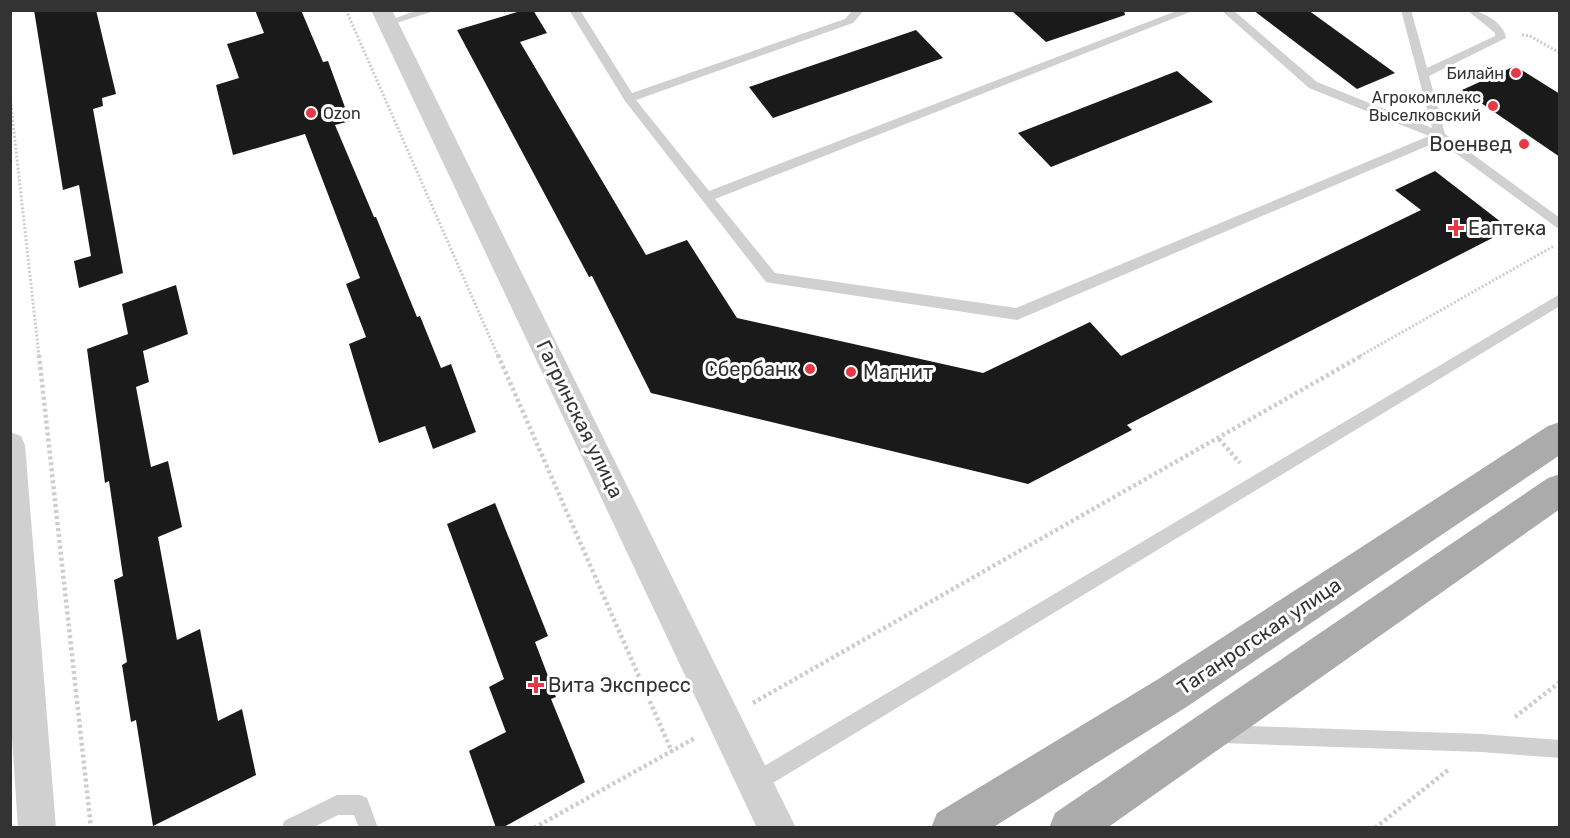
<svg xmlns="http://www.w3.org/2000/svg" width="1570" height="838" viewBox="0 0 1570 838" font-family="Rubik,sans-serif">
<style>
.building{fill:#1a1a1a}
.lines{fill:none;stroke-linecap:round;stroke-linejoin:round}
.path-far1{stroke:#cdcdcd;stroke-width:3;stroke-dasharray:2 2;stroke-linecap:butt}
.path{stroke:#cdcdcd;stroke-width:4.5;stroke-dasharray:3 3;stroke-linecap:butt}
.lane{fill:#d0d0d0;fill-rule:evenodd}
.street{fill:#d0d0d0;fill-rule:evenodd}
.primary{fill:#ababab;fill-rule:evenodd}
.poi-dot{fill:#e63946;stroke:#fff;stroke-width:2}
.labels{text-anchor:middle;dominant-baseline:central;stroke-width:6;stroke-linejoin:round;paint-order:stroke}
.far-poi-label{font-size:16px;fill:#333;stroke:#fff;text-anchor:end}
.poi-label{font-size:20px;fill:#333;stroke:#fff;text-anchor:start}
.street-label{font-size:20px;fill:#333;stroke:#fff}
</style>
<rect width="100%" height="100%" fill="#fff"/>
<path class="building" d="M34 10H96L116 94 102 98 103 106 93 109 123 273 79 288 74 261 91 256 79 185 63 190Z
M255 10H301L323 62 328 61 350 121 335 125 374 217H376L417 317 420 316 441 368 451 364 476 432 433 449 425 426 379 443 349 344 366 337 346 284 360 278 305 134 233 155 216 85 239 78 227 44 264 33Z
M524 10H533L547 33 520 42 646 255 687 240 737 318 983 373 1090 322 1121 356 1421 210 1395 190 1435 171 1510 229 1127 425 1132 430 1028 484 651 393 592 276 589 277 457 30Z
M1011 10H1124L1125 15 1046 42Z
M1253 10H1308L1395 73 1357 89Z
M916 30 943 58 773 118 749 87Z
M1515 66 1560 94V157L1462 90Z
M1177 71 1213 102 1051 167 1018 133Z
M176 285 188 334 143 351 149 382 136 387 151 467 168 461 182 527 158 537 177 640 200 629 218 721 242 709 256 775 153 826 136 720 131 722 122 665 127 662 114 580 123 576 109 481 105 483 87 349 128 334 122 304Z
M495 503 548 636 535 642 556 697 551 699 585 782 502 828H496L469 751 506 732 489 687 504 679 447 524Z"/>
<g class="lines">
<path class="path-far1" d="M346 10 498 356
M1522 35 1530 36 1560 53
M10 96 39 356
M1360 356 1554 246"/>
<path class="path" d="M39 355 91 828
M498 355 672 752
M1219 439 1240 463
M753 703 1363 355
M1515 717 1560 682
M534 828 695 738
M1375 828 1448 770"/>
<path class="lane" d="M418 10H437L387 26 382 23Z
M569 10H580L632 93 845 19 853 10H864L853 23 636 100 709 191 1179 10H1195L715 199 775 273 1016 308 1429 136 1309 88 1221 10H1233L1317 82 1432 128 1401 10H1411L1427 68 1495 36V33L1467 10C1481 10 1504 22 1506 38L1429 76 1445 134 1560 218V230L1439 141 1017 320 771 283 766 282 625 101Z
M1560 294V306L763 789 756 791 749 789 747 782 749 775Z
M1221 725 1482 734 1560 740V758L1482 752 1221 743 1215 740 1212 734 1215 728Z
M337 795H360L367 798 378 828H359L354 815H338L312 828H282L284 821Z"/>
<path class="street" d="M371 10H392L796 828H757Z
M10 432 21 436 25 445 56 828H18L10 708Z"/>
<path class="primary" d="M1560 422V455L1188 706 992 828H931L937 813 1160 678 1548 426Z
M1560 474V509L1107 828H1049L1055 813 1548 478Z"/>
</g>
<g class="poi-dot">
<circle cx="1516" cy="73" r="6"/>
<circle cx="1493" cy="106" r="6"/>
<circle cx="311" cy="113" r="6"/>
<circle cx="1524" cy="144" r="6"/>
<path d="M1453 219h6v6h6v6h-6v6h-6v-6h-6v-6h6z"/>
<circle cx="810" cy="369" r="6"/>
<circle cx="851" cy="372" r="6"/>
<path d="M533 676h6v6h6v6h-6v6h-6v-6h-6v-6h6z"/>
</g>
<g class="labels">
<g class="far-poi-label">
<text x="1504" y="73">Билайн</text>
<text x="1481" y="97">Агрокомплекс<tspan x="1481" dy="18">Выселковский</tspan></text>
<text x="323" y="113" text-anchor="start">Ozon</text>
</g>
<g class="poi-label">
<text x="1512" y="144" text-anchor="end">Военвед</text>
<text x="1468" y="228">Еаптека</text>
<text x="798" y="369" text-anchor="end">Сбербанк</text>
<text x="863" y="372">Магнит</text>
<text x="548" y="685">Вита Экспресс</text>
</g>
<g class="street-label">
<text transform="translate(580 419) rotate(64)">Гагринская улица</text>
<text transform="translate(1259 636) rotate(-34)">Таганрогская улица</text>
</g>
</g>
<rect width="1570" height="838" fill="none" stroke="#333333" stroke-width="24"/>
</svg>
